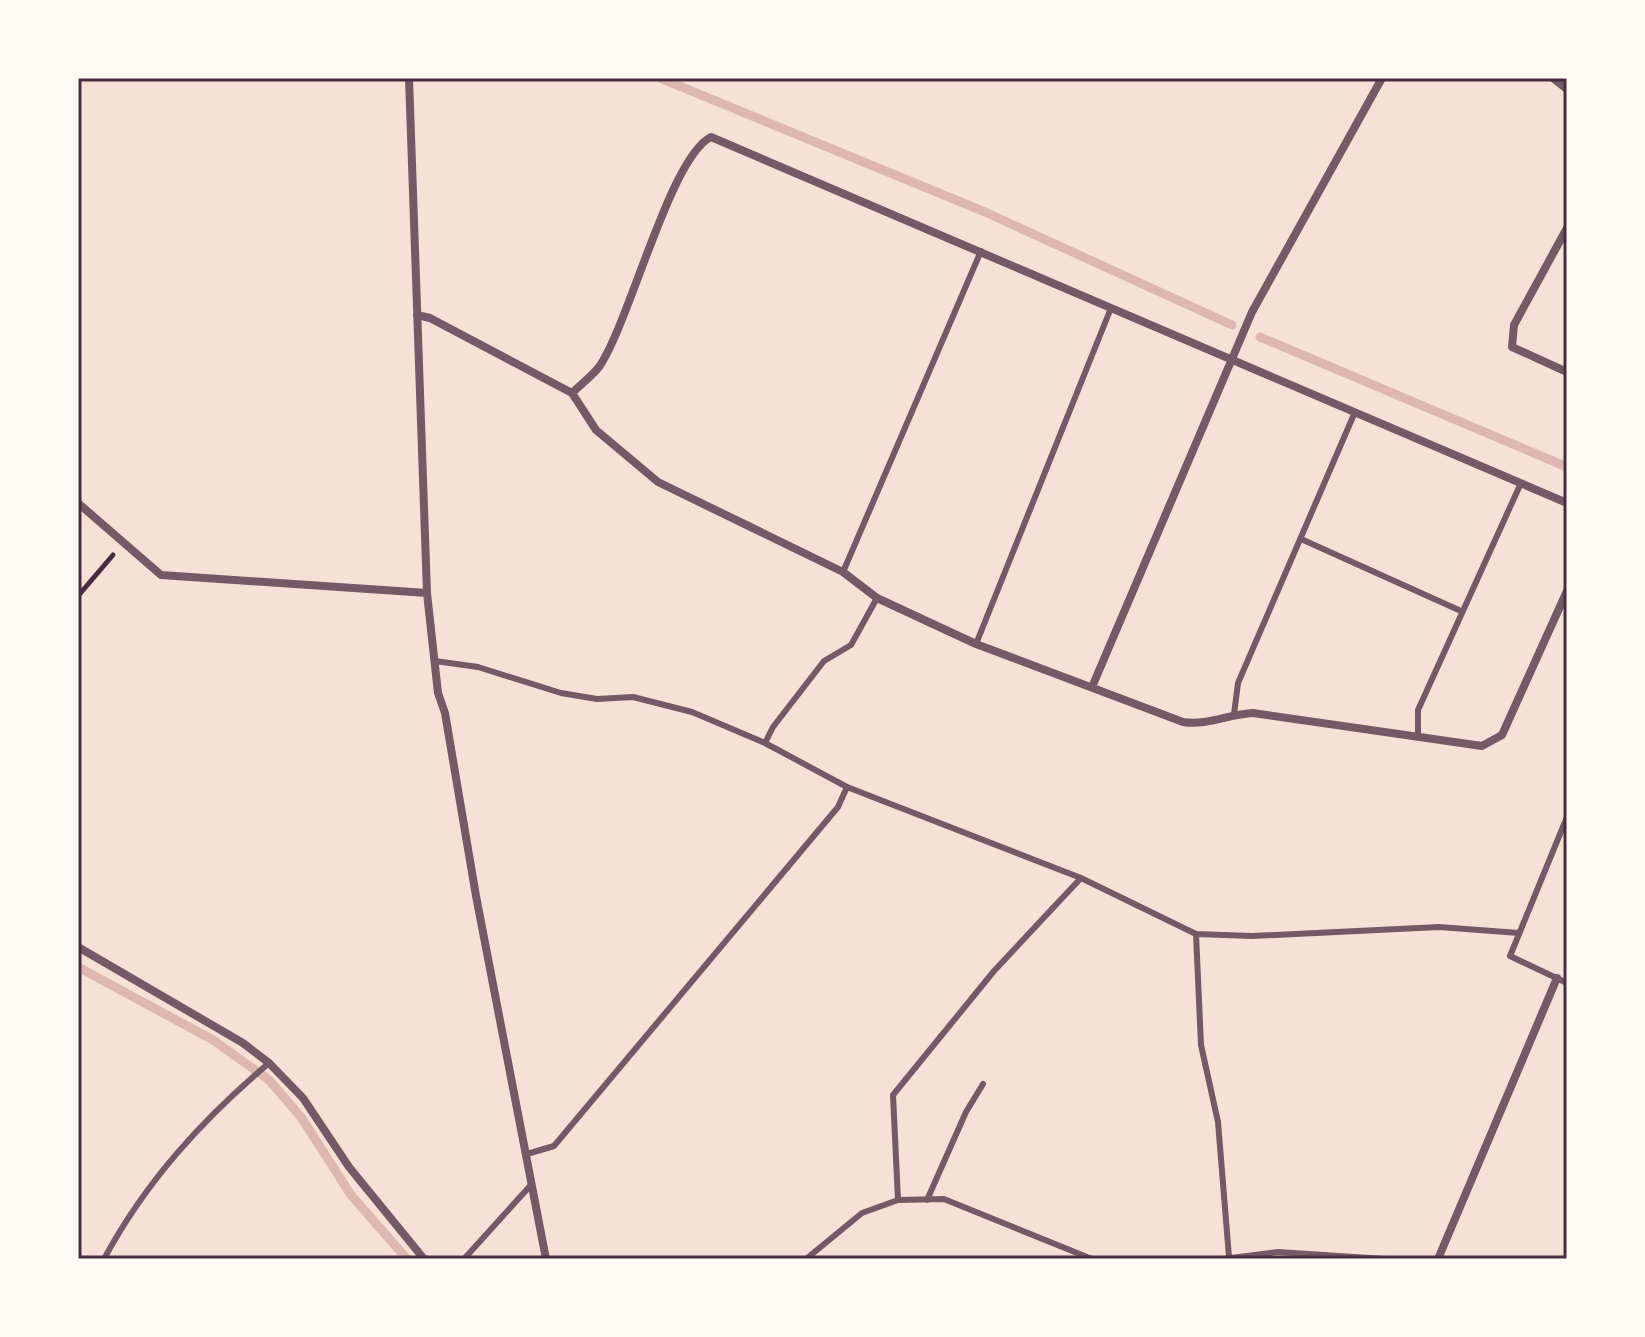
<svg xmlns="http://www.w3.org/2000/svg" width="1645" height="1337" viewBox="0 0 1645 1337" font-family="Jost,sans-serif">
<style>
.lines{fill:none;stroke-linecap:round;stroke-linejoin:round}
.stream{stroke:#dcb8b0;stroke-width:9}
.path{stroke:#4a2c40;stroke-width:5}
.service{stroke:#755966;stroke-width:6}
.minor{stroke:#755966;stroke-width:8}
.neatline{fill:none;stroke:#4a2c40;stroke-width:3}
</style>
<rect width="100%" height="100%" fill="#f7e1d7"/>
<g class="lines">
<path class="stream" d="M660 78 985 212 1232 325
M1260 337 1567 467
M78 967 213 1040 269 1080 301 1117 351 1195 407 1259"/>
<path class="path" d="M78 596 113 555"/>
<path class="service" d="M1301 539 1461 611
M843 572 981 251
M976 644 1111 308
M435 661 478 667 561 693 597 699 633 697 692 712 765 743 847 787 1081 878 1196 934 1252 936 1439 927 1519 933
M1234 714 1238 683 1355 412
M1418 737V710L1521 483
M765 743 773 727 824 661 851 645 877 598
M1567 817 1510 956 1567 983
M1196 934 1201 1045 1218 1122 1229 1257
M527 1154 554 1146 838 807 847 787
M898 1200 893 1095 994 971 1081 878
M927 1200 966 1112 983 1084
M104 1259C146 1181 202 1120 269 1063
M464 1259 530 1186
M806 1259 862 1213 898 1200 944 1199 1092 1259
M1223 1259 1278 1252 1385 1259"/>
<path class="minor" d="M409 78 427 593 438 693 445 713 476 896 546 1259
M1553 78 1567 89
M1567 228 1514 325 1512 347 1567 372
M417 315 430 318 572 393 596 430 658 482 843 572 877 598 976 644 1183 722C1207 726 1229 714 1253 713L1482 746 1502 735 1567 591
M572 393C580 385 592 376 599 367 630 322 670 157 711 137L1567 503
M78 503 161 575 427 593
M1092 687 1252 312 1382 78
M78 947 243 1043 269 1063 303 1098 349 1167 424 1259
M1438 1259 1557 978"/>
</g>
<rect width="1645" height="1337" fill="none" stroke="#fffaf5" stroke-width="160"/>
<rect x="80" y="80" width="1485" height="1177" class="neatline"/>
</svg>
